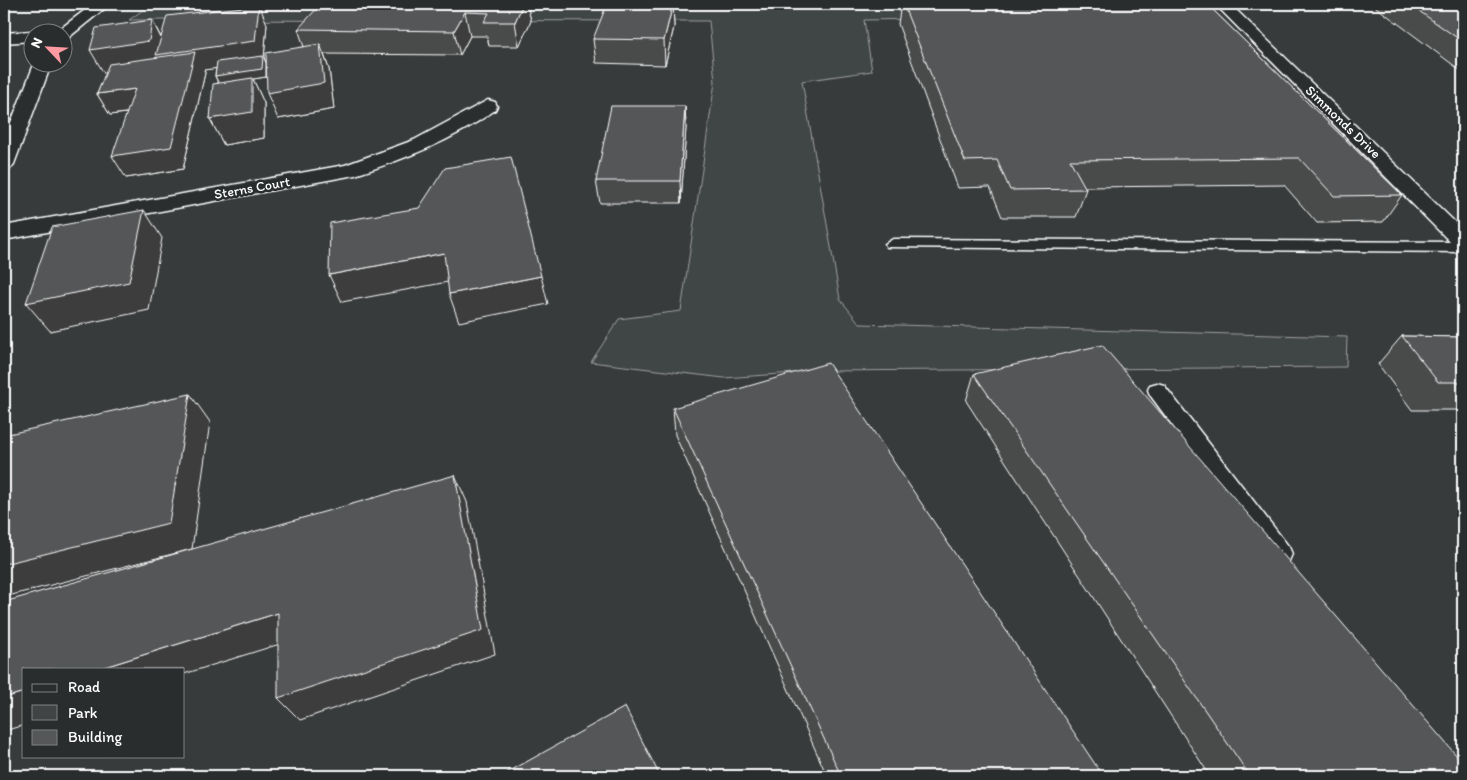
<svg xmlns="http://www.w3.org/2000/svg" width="1467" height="780" viewBox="0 0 1467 780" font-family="Itim,sans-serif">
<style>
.built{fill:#373a3b;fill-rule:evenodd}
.green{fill:#414445;stroke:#a0a2a2}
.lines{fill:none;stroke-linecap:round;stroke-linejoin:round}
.service-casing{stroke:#fff;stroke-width:3}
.minor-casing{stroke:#fff;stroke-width:3}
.service{fill:#2a2d2e;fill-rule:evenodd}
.minor{fill:#2a2d2e;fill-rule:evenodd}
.wall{fill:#494b4c;stroke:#fff}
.shaded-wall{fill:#3c3d3e;stroke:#fff}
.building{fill:#555758;stroke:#fff}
.labels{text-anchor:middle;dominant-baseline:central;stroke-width:5;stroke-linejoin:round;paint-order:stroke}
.far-street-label{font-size:14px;fill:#fff;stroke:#2a2d2e}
</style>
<rect width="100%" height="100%" fill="#2a2d2e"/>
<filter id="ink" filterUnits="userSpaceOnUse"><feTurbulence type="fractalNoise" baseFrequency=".02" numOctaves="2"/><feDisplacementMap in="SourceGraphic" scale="10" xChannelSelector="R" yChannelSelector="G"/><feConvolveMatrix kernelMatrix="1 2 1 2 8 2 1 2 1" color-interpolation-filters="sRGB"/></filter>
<g filter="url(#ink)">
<path class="built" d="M4 4H151L130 20 709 21 715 82 681 311 619 319 592 361 724 378 823 371 1346 367 1347 337 860 324 840 299 801 81 871 71 864 20 1170 15 725 9V4H1463V776H4ZM32 32H62V62H32ZM24 669H184V756H24Z"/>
<path class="green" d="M151 4H725L726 9 1165 5 1170 15 864 20 872 71 802 81 840 299 860 324 1347 337 1346 367 823 371 724 378 591 362 619 319 681 311 715 82 709 21 129 20Z"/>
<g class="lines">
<defs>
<path id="service" d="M20 120 25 121 27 124 25 127 4 131V123Z
M893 239 1463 242V252L887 247 885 244Z
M1157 383 1164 385 1289 547 1292 554 1289 561 1281 564 1273 561 1150 395 1148 390 1150 385Z"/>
<path id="minor" d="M93 4H110L68 38 62 40V32H56Z
M1215 4H1230L1463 230V249L1455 247Z
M32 31 38 32H32V41L4 43V33Z
M35 62H52L14 164 11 168 4 170V140Z
M488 100 495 102 497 106 495 110C452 141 405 159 355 175L4 240V226L345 165 414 140Z"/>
</defs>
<use href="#service" class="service-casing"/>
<use href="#minor" class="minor-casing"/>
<use href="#service" class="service"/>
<use href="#minor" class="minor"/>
</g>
<path class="wall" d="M527 4 531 21 519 46H489L487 36H470L460 55 324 54 329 69 334 109 278 119 266 69V77L253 79 264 103V138L224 145 210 119 218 83 215 76 216 68 204 70 205 73 183 169 126 178 127 113 110 115 97 94 105 75 152 20 161 37 267 24 264 58 266 62 304 47 298 29Z
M673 4 674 27 665 65 596 63 593 39Z
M901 4H1207L1402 195 1383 222 1317 223 1284 185 1085 187 1086 189 1076 217H1002L990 187 958 188 898 24Z
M1372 4H1463V70H1460Z
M685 106 686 127 681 203H600L596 181Z
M1402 336 1463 337V410H1412L1378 364Z
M974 374 1463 776H1210L966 401Z
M673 408 1103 776H827L675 435Z"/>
<path class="shaded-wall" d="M523 4H527L531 21 519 46 515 22Z
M673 4 674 27 665 65 664 40Z
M259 5 267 24 264 58 266 63V77L253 79 264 103V138L224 145 210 119 219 84 215 76 263 62 204 70 205 73 183 169 126 178 112 156 162 65 105 75 90 50 152 20 164 44Z
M465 12 470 36 460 55 454 31Z
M320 44 329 69 334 109 278 119 267 93Z
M135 89 147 110 110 115 97 94Z
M685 106 686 127 681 203 680 181Z
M144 210 162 238 149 310 50 331 26 303Z
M444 253 453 281 342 302 329 275Z
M541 276 548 304 459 322 449 294Z
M190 394 210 422 192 549 4 597V564Z
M455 475 467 502 495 654 300 720 278 698Z
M278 613 299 638 184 674V669H98Z
M24 692V725L4 731V698Z"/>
<path class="building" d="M321 4H523L515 22H484L489 13 465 12 454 31 298 29Z
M607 4H673L664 40 593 39Z
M903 4H1207L1402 195 1334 196 1299 158 1070 160 1086 189 1010 190 997 160 965 161Z
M1409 4H1463V42Z
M259 5 255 41 156 55 167 16Z
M152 20 149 41 90 50 96 28Z
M320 44 324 83 267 93 266 53Z
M195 52 171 147 112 156 135 89 97 94 109 64Z
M263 56 262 69 215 76 217 62Z
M252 78V112L210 119 213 84Z
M611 106H685L680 181H596Z
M511 157 541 276 449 294 444 253 329 275 330 223 419 208 445 168Z
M144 210 129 282 26 303 52 227Z
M1402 336 1463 337V382H1438Z
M1102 345 1463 763V776H1250L974 374Z
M828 363 1103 776H841L673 408Z
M190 394 169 523 4 564V435Z
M455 475 483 630 278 698V613L98 669H24V692L4 698V602Z
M625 707 660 776H501Z"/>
</g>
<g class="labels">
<g class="far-street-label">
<text transform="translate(1343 122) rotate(44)">Simmonds Drive</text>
<text transform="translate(252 188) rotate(-10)">Sterns Court</text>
</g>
</g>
<rect width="1467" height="780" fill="none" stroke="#2a2d2e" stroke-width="20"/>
<rect x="10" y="10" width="1447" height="760" fill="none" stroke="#fff" stroke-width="2" filter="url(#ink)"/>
<rect x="22" y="668" width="162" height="90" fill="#2a2d2e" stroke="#7f8182"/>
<rect x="32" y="684" width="25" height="8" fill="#2a2d2e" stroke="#7f8182"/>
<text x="68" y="692" font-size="15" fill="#ffffff">Road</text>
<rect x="32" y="705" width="25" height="15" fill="#414445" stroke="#7f8182"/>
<text x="68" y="718" font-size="15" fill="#ffffff">Park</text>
<rect x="32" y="730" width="25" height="15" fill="#555758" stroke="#7f8182"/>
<text x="68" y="742" font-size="15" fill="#ffffff">Building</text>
<g transform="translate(48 48) rotate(295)"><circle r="24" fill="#2a2d2e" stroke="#7f8182"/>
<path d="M0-4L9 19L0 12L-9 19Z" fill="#ff9aa2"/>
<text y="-8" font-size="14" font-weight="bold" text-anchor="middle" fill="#ffffff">N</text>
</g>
</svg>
